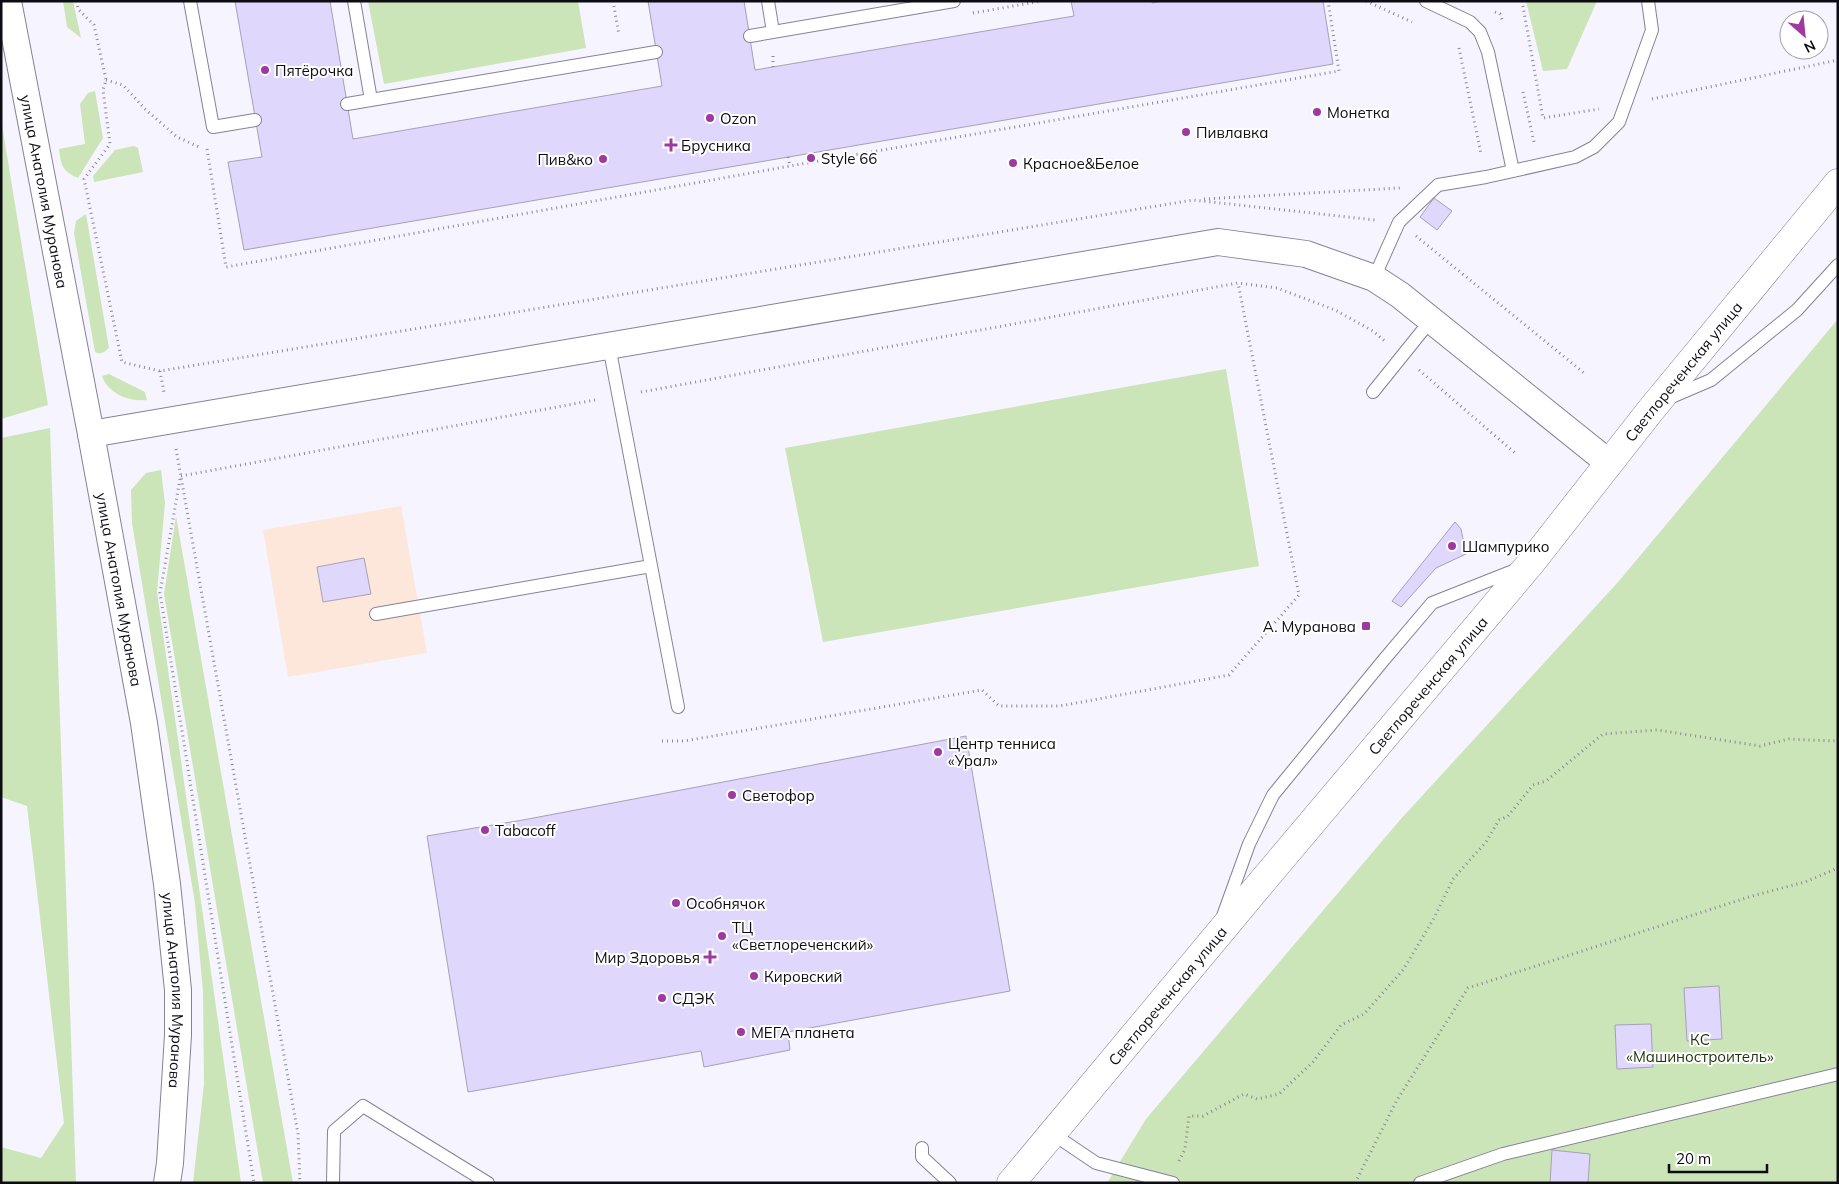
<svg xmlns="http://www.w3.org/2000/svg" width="1839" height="1184" viewBox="0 0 1839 1184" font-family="Mulish,sans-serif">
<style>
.industrial{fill:#fde7da}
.green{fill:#cbe4b8}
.building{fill:#e0d7fc;stroke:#a6a0b7}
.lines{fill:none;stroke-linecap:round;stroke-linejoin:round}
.service-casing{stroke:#878197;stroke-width:14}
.minor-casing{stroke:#878197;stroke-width:28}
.secondary-casing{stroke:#878197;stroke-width:29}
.path{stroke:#8b8991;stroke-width:3;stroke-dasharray:1 4;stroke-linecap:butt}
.service{stroke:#fff;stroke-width:12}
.minor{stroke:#fff;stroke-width:26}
.secondary{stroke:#fff;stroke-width:28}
.poi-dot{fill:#9d399f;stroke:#fff;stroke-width:2}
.labels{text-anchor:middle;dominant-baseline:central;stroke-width:4;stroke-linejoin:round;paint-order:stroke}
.poi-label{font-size:15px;fill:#0e0c13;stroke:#fff;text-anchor:start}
.street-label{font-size:15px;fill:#0e0c13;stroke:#fff}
.park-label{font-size:15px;fill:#1e3309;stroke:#fff}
</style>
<rect width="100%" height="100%" fill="#f6f4fe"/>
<path class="industrial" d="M401 506 427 653 288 677 263 530Z"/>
<path class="green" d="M63 1H73L81 38 67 27Z
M368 1H578L586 48 384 84Z
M1526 1H1597L1567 69 1543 71Z
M95 91 103 138 78 178C62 171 61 165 59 149L85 144 80 104 88 93Z
M1 119 48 405 1 419Z
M134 146 138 148 143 172 94 182 93 176 115 150Z
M86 214 109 348C104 352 102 355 95 352L74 233 76 221Z
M1838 319V1183H1107L1146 1119 1400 820 1619 581Z
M1226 369 1259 566 823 642 785 448Z
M109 374 145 392 147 400C130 402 108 394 102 376Z
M50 428 76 1183H1V1147L41 1158 64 1123 27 806 1 797V438Z
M161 470 165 503 157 592 241 1183H193L204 1084 203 992 195 903 132 523 131 490 146 473Z
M176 516 293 1183H263L164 594Z"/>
<path class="building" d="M235 1H330L353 139 662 86 648 1H744L755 70 1074 16 1071 1H1152V3L1163 1H1323L1333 64 244 250 228 162 262 157Z
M1434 198 1452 211 1437 230 1420 217Z
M1455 522 1461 529 1466 554 1436 568 1401 607 1392 601Z
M364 558 371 594 323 602 317 567Z
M966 736 1010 991 788 1032 790 1050 704 1067 701 1051 468 1092 427 836 523 820Z
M1719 986 1722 1039 1687 1041 1684 988Z
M1651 1024 1653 1067 1617 1069 1615 1025Z
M1552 1150 1590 1154 1588 1183H1550Z"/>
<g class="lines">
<defs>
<path id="service" d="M190 1 213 127 255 120
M354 1 371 100
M768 1 773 32
M1426 1 1470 22 1480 32 1488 52 1513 171
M750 36 954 1
M347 104 656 52
M1374 278 1399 222 1438 185 1486 177 1575 157 1594 147 1619 122 1652 30 1648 1
M609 346 678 707
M1373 392 1431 320
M1669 398 1711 380 1797 310 1838 265
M376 614 651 566
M1223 916 1249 844 1273 795 1382 662 1432 603 1518 569
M1053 1134 1096 1163 1173 1183
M922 1148V1157L950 1183
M333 1183 334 1131 363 1106 488 1183
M1420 1183 1503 1154 1838 1074"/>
<g id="minor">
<path id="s1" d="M8 1 91 434 144 723 167 884 178 990V1035L170 1163 167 1183"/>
<path d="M91 434 1218 242 1306 254 1374 278 1400 295 1609 463"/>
</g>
<g id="secondary">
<path id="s2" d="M1011 1183 1261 883 1530 564 1650 411 1838 183"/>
</g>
</defs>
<use href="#service" class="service-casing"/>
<use href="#minor" class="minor-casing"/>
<use href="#secondary" class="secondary-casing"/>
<path class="path" d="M77 1 78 9 94 25 106 80 103 90 110 144 84 179 122 362 160 371 1193 200 1375 220
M613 1 619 35
M1366 1 1412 22
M1522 1 1543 118 1599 109
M1495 12 1500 14 1503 22
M973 13 1042 1
M1459 48 1481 154
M773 67V55
M106 80 123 85 145 109 177 137 199 147
M1523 92 1534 142
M1652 99 1838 60
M207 149 226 267 790 166 1339 71 1328 1
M788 157 790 166
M1204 199 1400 188
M1416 236 1584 373
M1419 370 1515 453
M160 371 164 392
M641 392 1238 283 1277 288 1335 310 1373 331 1386 342
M176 449 298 1134 300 1183
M181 476 595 400
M180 479 160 593 254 1183
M662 741H684L982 690 999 706H1060L1229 675 1299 595 1238 283
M1179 1161 1185 1149 1189 1116H1203L1244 1094 1257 1099 1279 1094 1313 1062 1341 1025 1364 1014 1403 970 1433 920 1453 879 1486 842 1499 820 1508 816 1533 785 1546 781 1603 734 1657 730 1760 746 1789 739 1833 741 1838 740
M1355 1183 1397 1100 1468 988 1752 896 1805 882 1838 868"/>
<use href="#service" class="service"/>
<use href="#minor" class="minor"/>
<use href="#secondary" class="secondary"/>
</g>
<g class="poi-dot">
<circle cx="265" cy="70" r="5"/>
<circle cx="1317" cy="112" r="5"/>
<circle cx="710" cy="118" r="5"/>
<circle cx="1186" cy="132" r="5"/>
<path d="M668.5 137.5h5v5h5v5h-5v5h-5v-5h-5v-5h5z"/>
<circle cx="811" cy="158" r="5"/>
<circle cx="603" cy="159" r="5"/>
<circle cx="1013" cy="163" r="5"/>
<circle cx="1452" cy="546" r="5"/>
<rect x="1361" y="621" width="10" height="10" rx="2.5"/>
<circle cx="938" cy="752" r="5"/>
<circle cx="732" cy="795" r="5"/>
<circle cx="485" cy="830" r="5"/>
<circle cx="676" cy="903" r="5"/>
<circle cx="722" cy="936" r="5"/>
<path d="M707.5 949.5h5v5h5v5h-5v5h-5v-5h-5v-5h5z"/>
<circle cx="754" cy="976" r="5"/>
<circle cx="662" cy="998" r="5"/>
<circle cx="741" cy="1032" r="5"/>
</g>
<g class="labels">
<g class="poi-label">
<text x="275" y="70">Пятёрочка</text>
<text x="1327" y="112">Монетка</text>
<text x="720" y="118">Ozon</text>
<text x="1196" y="132">Пивлавка</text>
<text x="681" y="145">Брусника</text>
<text x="821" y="158">Style 66</text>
<text x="593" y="159" text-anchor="end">Пив&amp;ко</text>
<text x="1023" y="163">Красное&amp;Белое</text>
<text x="1462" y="546">Шампурико</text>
<text x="1356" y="626" text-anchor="end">А. Муранова</text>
<text x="948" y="743">Центр тенниса<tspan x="948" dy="17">«Урал»</tspan></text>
<text x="742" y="795">Светофор</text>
<text x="495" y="830">Tabacoff</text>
<text x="686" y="903">Особнячок</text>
<text x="732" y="927">ТЦ<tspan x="732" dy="17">«Светлореченский»</tspan></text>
<text x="700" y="957" text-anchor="end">Мир Здоровья</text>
<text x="764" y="976">Кировский</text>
<text x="672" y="998">СДЭК</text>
<text x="751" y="1032">МЕГА планета</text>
</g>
<g class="street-label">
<text stroke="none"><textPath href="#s1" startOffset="194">улица Анатолия Муранова</textPath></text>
<text stroke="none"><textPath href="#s2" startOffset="1054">Светлореченская улица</textPath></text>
<text stroke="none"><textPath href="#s1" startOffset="599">улица Анатолия Муранова</textPath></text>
<text stroke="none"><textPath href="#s2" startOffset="649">Светлореченская улица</textPath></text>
<text stroke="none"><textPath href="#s1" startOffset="1004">улица Анатолия Муранова</textPath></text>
<text stroke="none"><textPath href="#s2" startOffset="244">Светлореченская улица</textPath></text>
</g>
<g class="park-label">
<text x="1700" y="1039">КС<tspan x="1700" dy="17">«Машиностроитель»</tspan></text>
</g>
</g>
<rect width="1839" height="1184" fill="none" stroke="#0e0c13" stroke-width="5"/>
<g transform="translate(1804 35) rotate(153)"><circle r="24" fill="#ffffff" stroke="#9f9ea1"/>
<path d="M0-4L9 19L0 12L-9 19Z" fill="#9d399f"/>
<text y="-8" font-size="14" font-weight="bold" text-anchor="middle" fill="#0e0c13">N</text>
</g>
<path d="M1669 1164v8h98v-8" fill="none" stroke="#0e0c13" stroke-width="2.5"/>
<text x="1676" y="1164" font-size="15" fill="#0e0c13" stroke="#ffffff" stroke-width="4" paint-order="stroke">20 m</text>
</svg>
